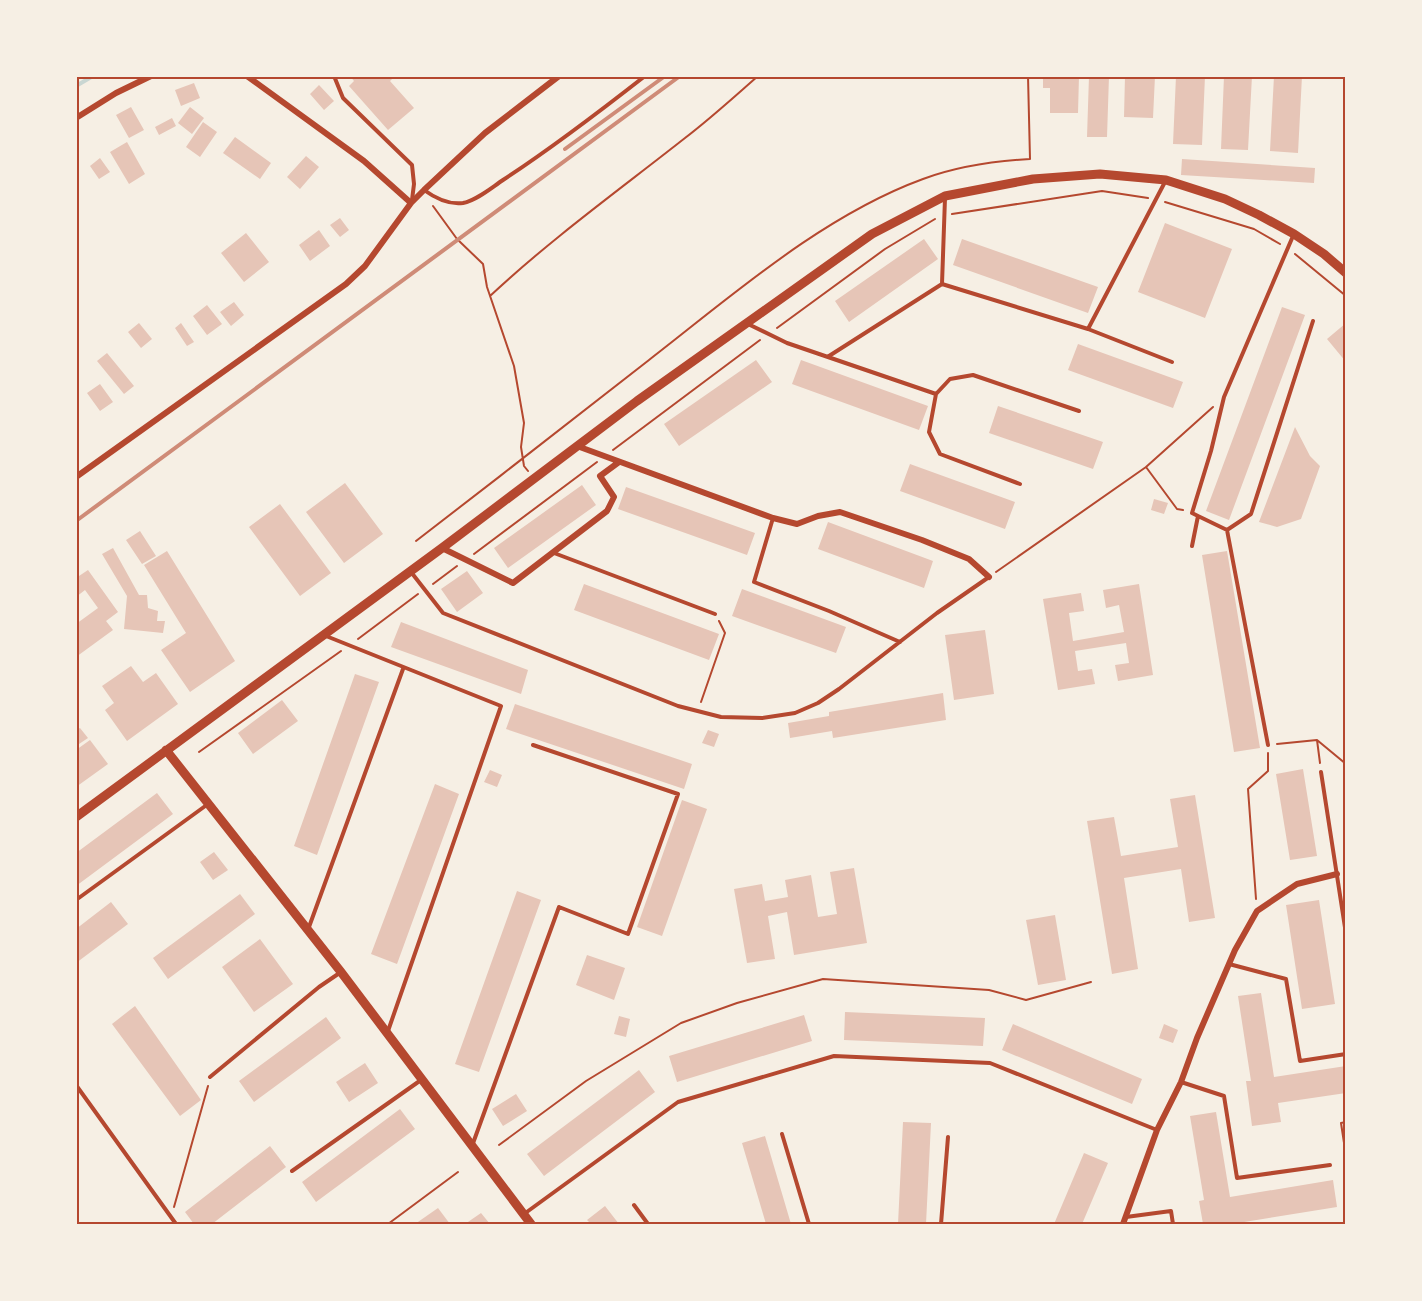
<svg xmlns="http://www.w3.org/2000/svg" width="1422" height="1301" viewBox="0 0 1422 1301" font-family="'Alegreya Sans',sans-serif">
<style>
.lines{fill:none;stroke-linecap:round;stroke-linejoin:round}
.stream{stroke:#c9d6d2;stroke-width:4}
.building{fill:#e6c5b7}
.path{stroke:#b5482f;stroke-width:2}
.service{stroke:#b5482f;stroke-width:4}
.minor{stroke:#b5482f;stroke-width:6}
.tertiary{stroke:#b5482f;stroke-width:9}
.rail{stroke:#cf8b77;stroke-width:4}
.neatline{fill:none;stroke:#b5482f;stroke-width:2}
</style>
<rect width="100%" height="100%" fill="#f6efe4"/>
<g class="lines">
<path class="stream" d="M76 86 93 76"/>
</g>
<path class="building" d="M350 76H395L390 81 414 108 388 130 349 86 354 81Z
M1043 76H1079L1078 113H1050V88H1043Z
M1089 76H1109L1107 137H1087Z
M1125 76H1155L1153 118 1124 117Z
M1176 76H1205L1202 145 1173 144Z
M1224 76H1252L1248 150 1221 149Z
M1274 76H1302L1298 153 1270 151Z
M194 83 200 98 181 106 175 90Z
M319 85 334 101 324 110 310 94Z
M131 107 144 130 129 138 116 115Z
M190 107 204 118 192 134 178 123Z
M172 118 176 126 159 135 155 127Z
M203 122 217 132 200 157 186 147Z
M235 137 271 163 260 179 223 153Z
M127 142 145 174 129 184 110 152Z
M306 156 319 167 300 189 287 177Z
M100 158 110 172 99 179 90 166Z
M1182 159 1315 168 1314 183 1181 175Z
M340 218 349 230 340 237 330 225Z
M1165 223 1232 249 1205 318 1138 292Z
M319 230 330 246 310 261 299 245Z
M246 233 269 262 244 282 221 253Z
M924 239 938 259 849 322 835 301Z
M962 239 1098 287 1088 313 953 265Z
M234 302 244 315 231 326 220 312Z
M207 305 222 324 207 335 193 316Z
M1282 307 1305 315 1229 520 1206 511Z
M139 323 152 339 141 348 128 332Z
M181 323 194 342 187 346 175 328Z
M1346 323V362L1327 339Z
M1078 344 1183 382 1173 408 1068 370Z
M107 353 134 386 124 394 97 361Z
M756 360 772 382 679 446 664 424Z
M801 360 928 406 919 430 792 384Z
M100 384 113 402 100 411 87 393Z
M998 406 1103 442 1093 469 989 433Z
M1295 427 1310 456 1320 466 1301 519 1277 527 1259 522Z
M910 464 1015 502 1005 529 900 491Z
M345 483 383 534 344 563 306 512Z
M582 485 596 505 508 568 494 548Z
M626 487 755 533 747 555 618 509Z
M1154 499 1168 503 1164 514 1151 510Z
M280 504 331 573 300 596 249 527Z
M828 522 933 561 924 588 818 549Z
M140 531 156 556 142 564 126 540Z
M113 548 139 595H147L148 608 158 611 157 621H165L163 633 124 629 127 596 102 554Z
M167 551 235 661 190 692 161 650 186 633 144 565Z
M1227 551 1260 748 1234 752 1202 555Z
M88 570 118 612 106 621 113 630 76 657V624L98 608 85 590 76 597V578Z
M467 571 483 593 457 612 441 589Z
M584 584 719 634 709 660 574 610Z
M1139 584 1153 675 1118 681 1115 665 1129 663 1126 643 1075 651 1078 671 1092 669 1095 684 1058 690 1043 599 1081 593 1084 611 1069 613 1073 641 1124 632 1119 605 1106 608 1103 590Z
M742 589 846 627 836 653 732 616Z
M401 622 528 670 521 694 391 647Z
M985 630 994 694 954 700 945 635Z
M131 666 143 682 156 673 178 704 127 741 105 710 114 703 102 686Z
M355 674 379 682 317 855 294 846Z
M943 693 946 720 833 738 832 731 790 738 788 723 829 716V712Z
M282 700 298 721 253 754 238 733Z
M515 704 692 764 684 789 506 729Z
M80 728 88 738 76 746V730Z
M708 730 719 734 714 747 702 743Z
M90 740 108 764 76 787V750Z
M1303 769 1317 856 1290 860 1276 774Z
M490 770 502 775 497 787 484 782Z
M435 784 459 794 397 964 371 954Z
M157 793 173 814 76 886V853Z
M1195 795 1215 918 1189 922 1181 869 1124 878 1138 969 1112 974 1087 821 1114 817 1121 856 1178 847 1170 799Z
M682 800 707 809 662 936 637 927Z
M214 852 228 870 213 880 200 862Z
M854 868 867 943 794 955 787 912 768 916 775 959 747 963 734 889 762 884 765 901 788 897 785 880 811 875 818 917 837 914 830 872Z
M517 891 541 900 479 1072 455 1064Z
M240 894 255 914 168 979 153 958Z
M1319 900 1335 1004 1302 1009 1286 905Z
M111 902 128 924 76 963V929Z
M1055 915 1066 980 1038 985 1026 920Z
M260 939 293 984 254 1012 222 967Z
M587 955 625 968 614 1000 576 985Z
M1261 993 1274 1077 1346 1066V1093L1278 1103 1281 1122 1252 1126 1246 1081H1251L1238 996Z
M135 1006 201 1100 180 1116 112 1024Z
M845 1012 985 1018 983 1046 844 1040Z
M804 1015 812 1041 677 1082 669 1056Z
M619 1016 630 1019 626 1037 614 1034Z
M326 1017 341 1038 254 1102 239 1081Z
M1013 1024 1142 1079 1132 1104 1002 1050Z
M1164 1024 1178 1030 1173 1043 1159 1038Z
M365 1063 378 1083 349 1102 336 1082Z
M639 1070 655 1092 544 1176 527 1154Z
M516 1094 527 1111 503 1126 492 1109Z
M400 1109 415 1129 316 1202 302 1182Z
M1216 1112 1230 1197 1333 1180 1337 1207 1232 1224H1203L1199 1201 1204 1200 1190 1116Z
M903 1122 931 1123 926 1224H898Z
M765 1136 791 1224H766L742 1143Z
M270 1146 286 1167 212 1224H194L185 1212Z
M1084 1153 1108 1163 1082 1224H1054Z
M605 1206 619 1224H591L587 1220Z
M438 1208 450 1224H415Z
M481 1213 490 1224H465Z"/>
<g class="lines">
<path class="path" d="M1165 202 1254 229 1280 244
M433 206 457 239 483 264 487 287 514 366 524 423 521 447 524 466 528 471
M952 214 1102 191 1148 198
M1295 254 1346 296
M490 296C551 239 619 190 685 138 710 119 734 97 758 76
M777 328 885 249 935 219
M613 450 760 340
M1183 510 1177 509 1146 467 1213 407
M416 541C494 481 571 421 649 360 733 295 822 216 923 179 958 166 994 161 1030 159L1028 76
M474 554 597 462
M996 572 1146 467
M433 584 457 566
M358 639 418 594
M701 702 725 633 719 621
M1317 740 1346 764
M1277 744 1317 740 1320 763
M199 752 341 651
M1256 899 1248 789 1268 771V753
M1346 1122 1341 1123 1346 1156
M499 1145 586 1081 681 1023 737 1003 823 979 989 990 1026 1000 1091 982
M174 1207 208 1086
M388 1224 458 1172"/>
<path class="service" d="M334 76 343 98 412 165 414 184 412 200
M424 190C435 198 448 205 463 203 477 200 491 188 503 180 552 148 599 112 645 76
M942 284 1088 329 1166 180
M942 284 945 198
M748 324 787 343 936 394 929 432 940 454 1020 484
M1088 329 1172 362
M829 356 942 284
M936 394 950 379 973 375 1079 411
M1198 516 1227 530 1251 514 1313 321
M773 518 754 582 829 611 900 642
M1227 530 1268 745
M1192 546 1198 516 1192 513 1211 451 1224 397 1293 236
M554 553 715 614
M411 572 443 613 678 706 721 717 762 718 795 713 818 703 839 689 937 613 989 577
M326 636 501 706 388 1031
M1321 772 1346 934
M76 900 208 804
M309 927 403 669
M1229 964 1286 979 1300 1061 1346 1054
M210 1077 319 987 341 972
M1181 1082 1224 1096 1237 1178 1330 1165
M76 1085 176 1224
M782 1134 809 1224
M472 1146 559 907 628 934 678 794 533 745
M292 1171 421 1080
M634 1205 648 1224
M524 1214 678 1102 834 1056 990 1063 1157 1130
M1126 1217 1171 1211 1173 1224
M941 1224 948 1137"/>
<path class="minor" d="M247 76 364 161 411 203
M76 118 116 93 151 76
M577 446 773 518 797 524 818 516 840 512 922 540 969 559 989 577
M76 477 346 284 365 266 411 203 424 190 485 133 559 76
M442 548 513 583 607 511 614 497 600 476 619 462
M1123 1224 1157 1130 1181 1082 1197 1038 1235 950 1257 911 1297 884 1337 874"/>
<path class="tertiary" d="M166 750 341 972 531 1224
M76 817 442 548 637 401 872 234 945 196 1033 179 1100 174 1166 180 1225 199 1259 215 1294 234 1324 254 1346 273"/>
<path class="rail" d="M565 149 665 76
M76 521 680 76"/>
</g>
<rect width="1422" height="1301" fill="none" stroke="#f6efe4" stroke-width="156"/>
<rect x="78" y="78" width="1266" height="1145" class="neatline"/>
</svg>
